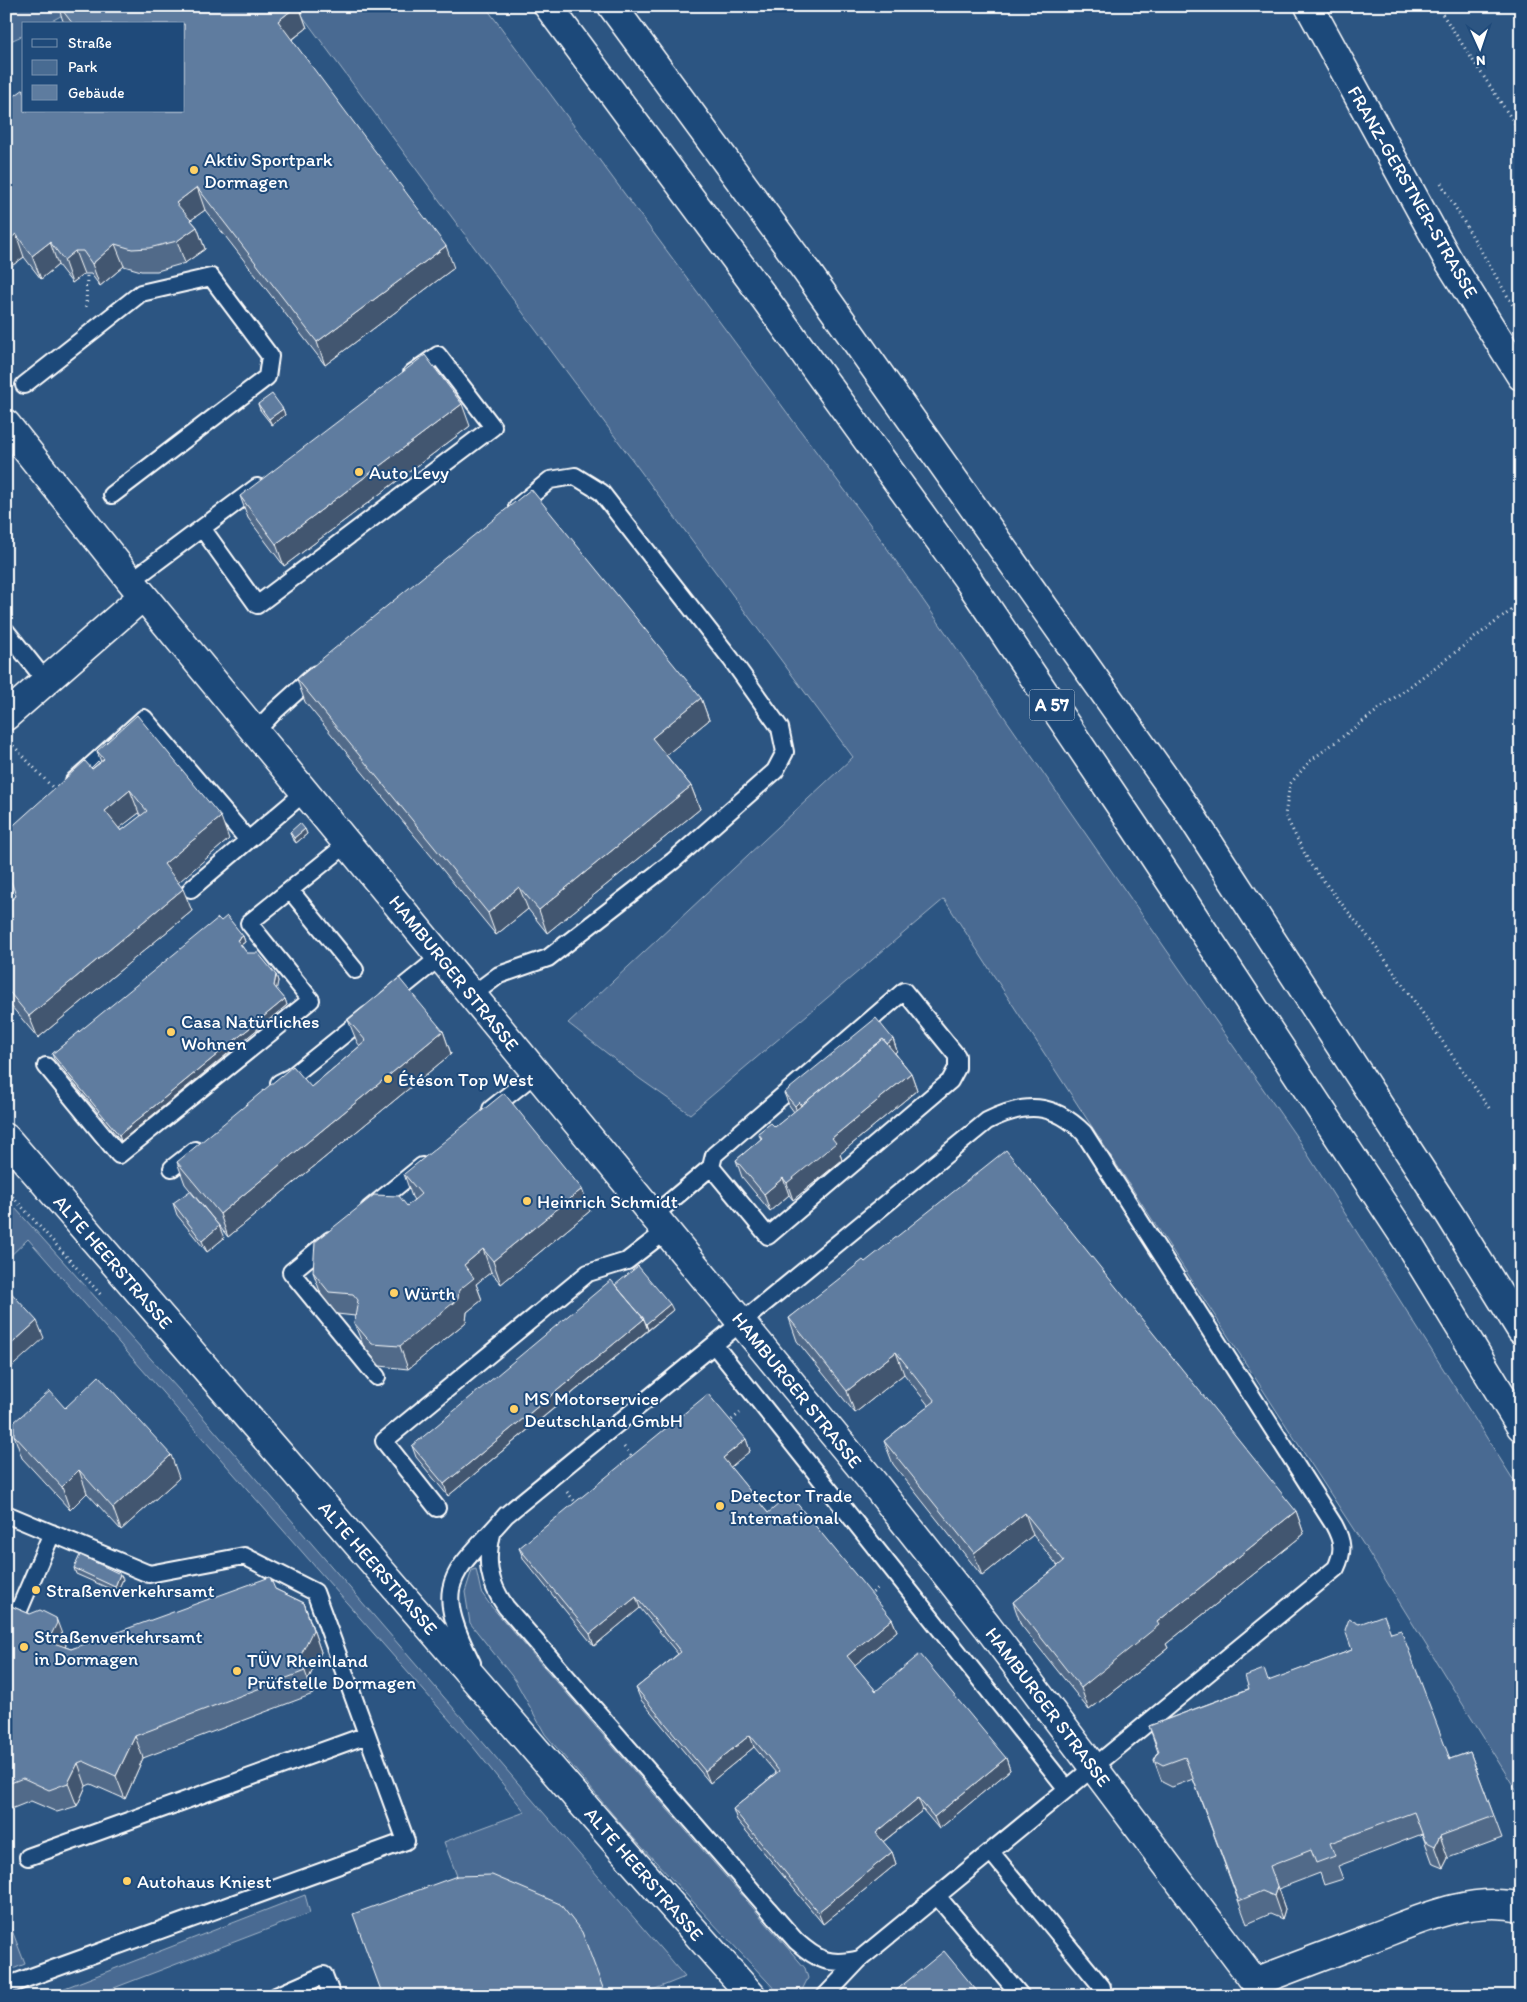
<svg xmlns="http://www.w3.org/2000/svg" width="1527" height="2002" viewBox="0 0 1527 2002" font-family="Itim,sans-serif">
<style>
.green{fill:#486b92;stroke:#a4b5c8}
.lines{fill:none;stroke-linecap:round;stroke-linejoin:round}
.lane-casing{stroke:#fff;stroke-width:20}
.street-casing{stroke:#fff;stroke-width:31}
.secondary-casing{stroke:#fff;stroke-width:31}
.highway-casing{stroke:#fff;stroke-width:31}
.path{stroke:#fff;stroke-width:3;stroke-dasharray:1 4;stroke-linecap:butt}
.lane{stroke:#1f4a7a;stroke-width:16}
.street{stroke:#1f4a7a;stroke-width:28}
.secondary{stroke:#1f4a7a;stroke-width:28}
.highway{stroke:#1f4a7a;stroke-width:28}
.wall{fill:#516b89;stroke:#fff;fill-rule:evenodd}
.shaded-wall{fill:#42576f;stroke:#fff}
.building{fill:#5e7c9f;stroke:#fff;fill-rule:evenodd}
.poi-dot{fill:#ffd166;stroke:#1f4a7a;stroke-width:2}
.labels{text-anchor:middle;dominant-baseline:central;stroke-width:4;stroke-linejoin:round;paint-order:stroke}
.shield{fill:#1f4a7a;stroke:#bcc9d7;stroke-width:1}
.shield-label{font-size:18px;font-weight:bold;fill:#fff}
.poi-label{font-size:19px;fill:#fff;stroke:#1f4a7a;text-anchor:start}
.street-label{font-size:19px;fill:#fff;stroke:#1f4a7a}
</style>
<rect width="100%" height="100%" fill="#2c5582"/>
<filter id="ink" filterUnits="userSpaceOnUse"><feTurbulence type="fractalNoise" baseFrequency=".02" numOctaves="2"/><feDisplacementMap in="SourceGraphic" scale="10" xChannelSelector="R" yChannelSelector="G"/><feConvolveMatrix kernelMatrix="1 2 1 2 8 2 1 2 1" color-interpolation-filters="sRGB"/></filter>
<g filter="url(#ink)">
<path class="green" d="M6 6H79L46 24H24V35L6 43Z
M295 6H485L875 531 1298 1139 1521 1492V1798L1367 1550 944 899 690 1114 640 1079 568 1023 853 757Z
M6 1198 188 1400 685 1977 638 1996H606L460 1884 444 1842 525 1812 474 1748 28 1239 6 1260Z
M476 1569 481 1592 491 1606 805 1968 808 1978 799 1996H781L626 1830 545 1734 515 1680 470 1623 465 1592 472 1570Z
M305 1895 310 1913 93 1996H44Z
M6 1915 25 1964 8 1971 6 1966Z"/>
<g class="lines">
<defs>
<path id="lane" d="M24 385 141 293 211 277 270 356 267 377 112 495
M202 528 257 605 493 427 438 355 412 373
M131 581 257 487
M6 631 45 680
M255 732 276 710 316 674
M74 781 144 718 248 840
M191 889 305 792
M290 890 355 970
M472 995 499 975 548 958 673 861 775 771 785 752 780 728 731 659 601 492 575 476 550 480 517 507
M388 999 440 957
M46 1066 119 1155 311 1000 249 923 347 844
M279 1083 291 1077 368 1015
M491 1109 536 1073
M172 1168 195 1150
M369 1209 422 1166
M654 1215 711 1167 714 1155 904 991 957 1056V1068L950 1081 768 1236 711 1167
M330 1240 291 1272 377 1377
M715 1346 1067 1789
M437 1508 384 1441 588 1273 627 1261 667 1230
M6 1514 149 1574 244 1556 315 1592 406 1841 6 1986
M16 1617 52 1533
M472 1663C430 1580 453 1576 506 1515L987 1121C1025 1102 1053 1102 1084 1133L1334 1525C1343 1542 1344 1551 1336 1568L860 1959C830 1966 818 1961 796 1941L506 1607C488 1582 485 1560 493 1530
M991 1852 1102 1987V1996
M28 1857 367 1735
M937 1896 1021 1996
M276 1996 324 1975 332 1996
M825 1996 860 1959"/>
<path id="street" d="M6 424 131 581 872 1481 987 1626 1255 1982C1292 1968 1329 1954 1366 1940 1415 1922 1468 1895 1521 1907
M6 716 143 596"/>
<path id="secondary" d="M1309 6 1447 258 1521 376
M6 1138 612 1838 752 1996"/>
<path id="highway" d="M548 6 763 296 967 578 1136 829 1406 1239 1521 1427
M612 6 807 272 1188 811 1450 1215 1521 1330"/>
</defs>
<use href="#lane" class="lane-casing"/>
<use href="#street" class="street-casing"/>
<use href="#secondary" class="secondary-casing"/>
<use href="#highway" class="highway-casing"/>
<path class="path" d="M1437 6 1521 133
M1441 183 1514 307
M86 307 87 275
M10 742 52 787
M1489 1108 1377 948 1310 864 1285 815 1290 784 1310 761 1521 603
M6 1189 102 1296
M728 1423 740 1413
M624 1447 634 1459
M567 1492 577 1504
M869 1596 879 1587"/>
<use href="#lane" class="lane"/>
<use href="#street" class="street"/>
<use href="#secondary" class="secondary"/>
<use href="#highway" class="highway"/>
</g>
<path class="wall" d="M58 6H299L307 28 292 40 454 268 325 365 205 210 191 220 197 227 205 249 185 263 157 271H141L124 266 100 286 91 274H84L72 283 58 265 41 279 24 257 6 270V102L184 24H64Z
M258 404 283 409 285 415 272 425 260 410Z
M470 426 284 566 248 518 240 496Z
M297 679 701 698 709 720 666 755 691 786 700 809 547 933 528 909 496 935 305 702Z
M97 751 229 839 178 882 192 911 38 1038 6 1000V904L16 896 91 768 101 762ZM139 813 141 816 121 831 119 828Z
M305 829 307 834 296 843 292 838 290 832Z
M221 921 243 936 245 942 241 945 247 953 276 975 278 981 276 989 285 999 287 1005 121 1141 54 1059 52 1054Z
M348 1020 443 1031 451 1054 228 1237 185 1184 177 1162 311 1087 360 1046 357 1042Z
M893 1039 897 1051 895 1053 911 1073 917 1090 840 1154 842 1160 793 1200 789 1195 770 1211 742 1177 736 1160 761 1139 758 1133 775 1127 794 1112 789 1105 784 1093Z
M404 1174 590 1211 501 1284 491 1272 476 1284 482 1300 467 1312 466 1322 408 1369 380 1366 363 1345 354 1323 355 1316 337 1314 321 1294 313 1272 407 1206 414 1200 412 1197Z
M173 1203 224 1238 207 1252 177 1215Z
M865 1262 1296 1511 1304 1534 1166 1644 1168 1648 1089 1710 1021 1625 1013 1602 1058 1566 1033 1535 982 1576 893 1464 884 1441 929 1406 904 1374 855 1413 797 1341 789 1318Z
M615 1285 673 1310 448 1496 416 1457 412 1446Z
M65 1408 179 1478 121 1530 87 1493 70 1510 22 1458 14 1435Z
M746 1439 750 1451 730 1467 768 1513 892 1619 897 1631 854 1665 876 1691 1006 1758 1010 1770 939 1829 923 1810 883 1842 892 1852 896 1864 823 1924 737 1820 733 1809 776 1773 754 1747 710 1783 641 1700 636 1688 678 1654 640 1608 594 1646 524 1560 519 1548Z
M74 1568 123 1579 117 1592 76 1574Z
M275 1589 304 1603 321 1652 308 1680 313 1694 143 1758 125 1799 91 1784 86 1786 77 1806 57 1812 31 1801 6 1811V1604L30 1614 66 1645 65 1647 71 1649Z
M1359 1624 1391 1633 1450 1759 1470 1752 1502 1838 1448 1858 1443 1868 1433 1864 1422 1834 1338 1866 1343 1879 1324 1885 1320 1873 1278 1889 1285 1909 1282 1919 1270 1914 1247 1924 1193 1779 1172 1787 1162 1782 1154 1760 1158 1752 1149 1726 1352 1650Z"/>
<path class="shaded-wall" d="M297 6H299L307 28 286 44 278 21Z
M197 187 205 210 184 225 176 203Z
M197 227 205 249 185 263 177 241Z
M16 234 24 257 6 270V242Z
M50 242 58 265 41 279 32 256Z
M115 244 124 266 100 286 92 264Z
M446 246 454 268 325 365 317 342Z
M75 251 84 274 72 283 64 260Z
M462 404 470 426 284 566 276 544Z
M283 409 285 415 272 425 269 419Z
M701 698 709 720 660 760 652 738Z
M691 786 700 809 547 933 539 910Z
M130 790 139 813 113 833 105 811Z
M221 817 229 839 173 887 164 864Z
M305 829 307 834 296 843 294 838Z
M519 887 528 909 496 935 488 913Z
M183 889 192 911 38 1038 29 1016Z
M243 936 245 942 239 946 237 940Z
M276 975 278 981 276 992 274 986Z
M285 999 287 1005 121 1141 119 1135Z
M443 1031 451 1054 228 1237 220 1214Z
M893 1039 897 1051 810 1121 806 1110Z
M911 1073 917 1090 840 1154 842 1160 793 1200 787 1183 832 1138Z
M799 1102 804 1114 799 1118 795 1106Z
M783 1178 789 1195 770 1211 764 1194Z
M582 1189 590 1211 501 1284 493 1261Z
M219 1226 224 1238 207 1252 202 1241Z
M483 1249 491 1272 476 1284 482 1300 467 1312 466 1322 408 1369 400 1346 464 1265Z
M670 1304 673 1310 648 1330 646 1324Z
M644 1319 648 1330 448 1496 444 1484Z
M37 1321 44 1338 6 1372V1349Z
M896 1352 904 1374 855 1413 847 1391Z
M746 1439 750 1451 727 1470 723 1458Z
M171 1455 179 1478 121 1530 113 1508Z
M79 1470 87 1493 70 1510 62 1487Z
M1296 1511 1304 1534 1166 1644 1168 1648 1089 1710 1081 1688 1157 1622Z
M1025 1513 1033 1535 982 1576 974 1553Z
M120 1574 123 1579 117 1592 115 1587Z
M636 1597 640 1608 594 1646 590 1634Z
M304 1603 321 1652 308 1680 300 1657Z
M56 1618 66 1645 56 1663 48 1641Z
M892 1619 897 1631 851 1668 847 1656Z
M750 1735 754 1747 710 1783 705 1771Z
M135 1736 143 1758 125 1799 116 1776Z
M1006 1758 1010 1770 939 1829 934 1817Z
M78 1763 86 1786 77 1806 68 1783Z
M918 1798 923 1810 880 1844 876 1833Z
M1440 1836 1448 1858 1443 1868 1435 1846Z
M892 1852 896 1864 823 1924 818 1912Z
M1277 1886 1285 1909 1282 1919 1274 1896Z"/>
<path class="building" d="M59 6H297L278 21 446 246 317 342 197 187 176 203 197 227 177 241 149 248 132 249 115 244 92 264 83 251H75L64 260 50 242 32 256 16 234 6 242V102L24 89V111H184V24H73Z
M425 355 462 404 276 544 240 496Z
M272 394 283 409 269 419 258 404Z
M531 489 701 698 652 738 691 786 539 910 519 887 488 913 297 679Z
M137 715 221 817 164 864 183 889 29 1016 6 988V904L16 896 6 867V832L85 761 92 769 104 759 97 751ZM130 790 147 811 121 831 105 811Z
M98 761 100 763 92 769 91 768Z
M300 823 305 829 294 838 290 832Z
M227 916 243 936 237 940 247 953H258L276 975 274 986 285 999 119 1135 52 1054 218 918 221 921Z
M399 978 443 1031 220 1214 177 1162 293 1066 311 1087 366 1041 348 1020Z
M876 1018 893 1039 887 1044 883 1039 802 1105 799 1102 795 1106 784 1093Z
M883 1039 911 1073 832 1138 836 1143 787 1183 783 1178 764 1194 736 1160 762 1138 758 1133 771 1123 775 1127Z
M504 1093 582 1189 493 1261 483 1249 464 1265 474 1278 459 1290 458 1299 400 1346 372 1344 354 1323 358 1300 353 1294 329 1292 313 1272 315 1242 374 1195 399 1196 407 1206 421 1194 404 1174Z
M1006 1150 1296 1511 1157 1622 1159 1625 1081 1688 1013 1602 1064 1561 1025 1513 974 1553 884 1441 935 1401 896 1352 847 1391 789 1318 863 1260 865 1262Z
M190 1191 219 1226 202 1241 173 1203Z
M638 1266 670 1304 646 1324 644 1319 615 1285Z
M611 1280 644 1319 444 1484 412 1446Z
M6 1287 37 1321 6 1349Z
M99 1376 171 1455 113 1508 79 1470 62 1487 14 1435V1422L50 1391 65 1408Z
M708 1394 746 1439 723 1458 768 1513 790 1495 892 1619 847 1656 876 1691 920 1654 1006 1758 934 1817 918 1798 876 1833 892 1852 818 1912 733 1809 779 1771 765 1753 750 1735 705 1771 636 1688 681 1652 636 1597 590 1634 519 1548Z
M80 1555 120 1574 115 1587 74 1568Z
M270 1577 275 1589 304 1603 313 1630 300 1657 305 1671 135 1736 116 1776 83 1761 78 1763 68 1783 49 1790 23 1778 6 1785V1604L30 1614 40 1610 56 1618 57 1623 48 1641 71 1649Z
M1384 1615 1391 1633 1401 1630 1450 1759 1470 1752 1494 1816 1440 1836 1435 1846 1425 1841 1414 1812 1330 1843 1335 1856 1316 1863 1311 1850 1270 1866 1277 1886 1274 1896 1262 1891 1239 1901 1185 1757 1163 1765 1154 1760 1159 1751 1149 1726 1249 1689 1245 1676 1264 1669 1268 1681 1352 1650 1345 1630 1349 1619 1359 1624Z
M492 1875 560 1904 582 1932 606 1996H383L353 1914 457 1876Z
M944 1951 981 1996H897L894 1992Z
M323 1993 324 1996H316Z"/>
</g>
<g class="poi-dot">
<circle cx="194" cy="170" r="5"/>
<circle cx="359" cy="472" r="5"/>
<circle cx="171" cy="1032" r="5"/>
<circle cx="388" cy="1079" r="5"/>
<circle cx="527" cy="1201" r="5"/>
<circle cx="394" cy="1293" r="5"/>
<circle cx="514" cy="1409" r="5"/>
<circle cx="720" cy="1506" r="5"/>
<circle cx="36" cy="1590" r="5"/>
<circle cx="24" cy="1647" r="5"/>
<circle cx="237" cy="1671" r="5"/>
<circle cx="127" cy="1881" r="5"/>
</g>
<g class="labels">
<rect class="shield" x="1029.5" y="689.5" width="45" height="31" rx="4"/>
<g class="shield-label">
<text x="1052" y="705">A 57</text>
</g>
<g class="poi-label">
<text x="204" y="159">Aktiv Sportpark<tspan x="204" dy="22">Dormagen</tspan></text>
<text x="369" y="472">Auto Levy</text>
<text x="181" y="1021">Casa Natürliches<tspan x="181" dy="22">Wohnen</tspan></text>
<text x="398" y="1079">Étéson Top West</text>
<text x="537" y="1201">Heinrich Schmidt</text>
<text x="404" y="1293">Würth</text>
<text x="524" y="1398">MS Motorservice<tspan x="524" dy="22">Deutschland GmbH</tspan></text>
<text x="730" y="1495">Detector Trade<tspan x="730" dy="22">International</tspan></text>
<text x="46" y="1590">Straßenverkehrsamt</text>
<text x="34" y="1636">Straßenverkehrsamt<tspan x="34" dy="22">in Dormagen</tspan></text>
<text x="247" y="1660">TÜV Rheinland<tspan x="247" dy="22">Prüfstelle Dormagen</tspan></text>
<text x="137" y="1881">Autohaus Kniest</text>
</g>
<g class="street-label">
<text transform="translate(1413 192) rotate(60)">FRANZ-GERSTNER-STRASSE</text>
<text transform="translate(454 973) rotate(51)">HAMBURGER STRASSE</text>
<text transform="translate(113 1262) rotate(49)">ALTE HEERSTRASSE</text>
<text transform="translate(797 1390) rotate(51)">HAMBURGER STRASSE</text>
<text transform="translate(378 1568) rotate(49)">ALTE HEERSTRASSE</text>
<text transform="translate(1048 1707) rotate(53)">HAMBURGER STRASSE</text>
<text transform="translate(644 1874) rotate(49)">ALTE HEERSTRASSE</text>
</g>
</g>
<rect width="1527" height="2002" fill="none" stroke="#1f4a7a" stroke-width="25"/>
<rect x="12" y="12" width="1502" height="1977" fill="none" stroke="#fff" stroke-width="2" filter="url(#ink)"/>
<rect x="22" y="22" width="162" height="90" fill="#1f4a7a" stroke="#7992af"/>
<rect x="32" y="39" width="25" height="8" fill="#1f4a7a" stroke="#7992af"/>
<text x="68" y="48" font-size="15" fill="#ffffff">Straße</text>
<rect x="32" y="60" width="25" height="15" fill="#486b92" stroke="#7992af"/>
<text x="68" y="72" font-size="15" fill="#ffffff">Park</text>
<rect x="32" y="85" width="25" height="15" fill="#5e7c9f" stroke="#7992af"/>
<text x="68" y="98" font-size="15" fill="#ffffff">Gebäude</text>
<g transform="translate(1480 48) rotate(177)" stroke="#1f4a7a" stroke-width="4" paint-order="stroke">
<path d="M0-4L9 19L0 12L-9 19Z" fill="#ffffff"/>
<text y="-8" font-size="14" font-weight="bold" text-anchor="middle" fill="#ffffff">N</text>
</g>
</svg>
